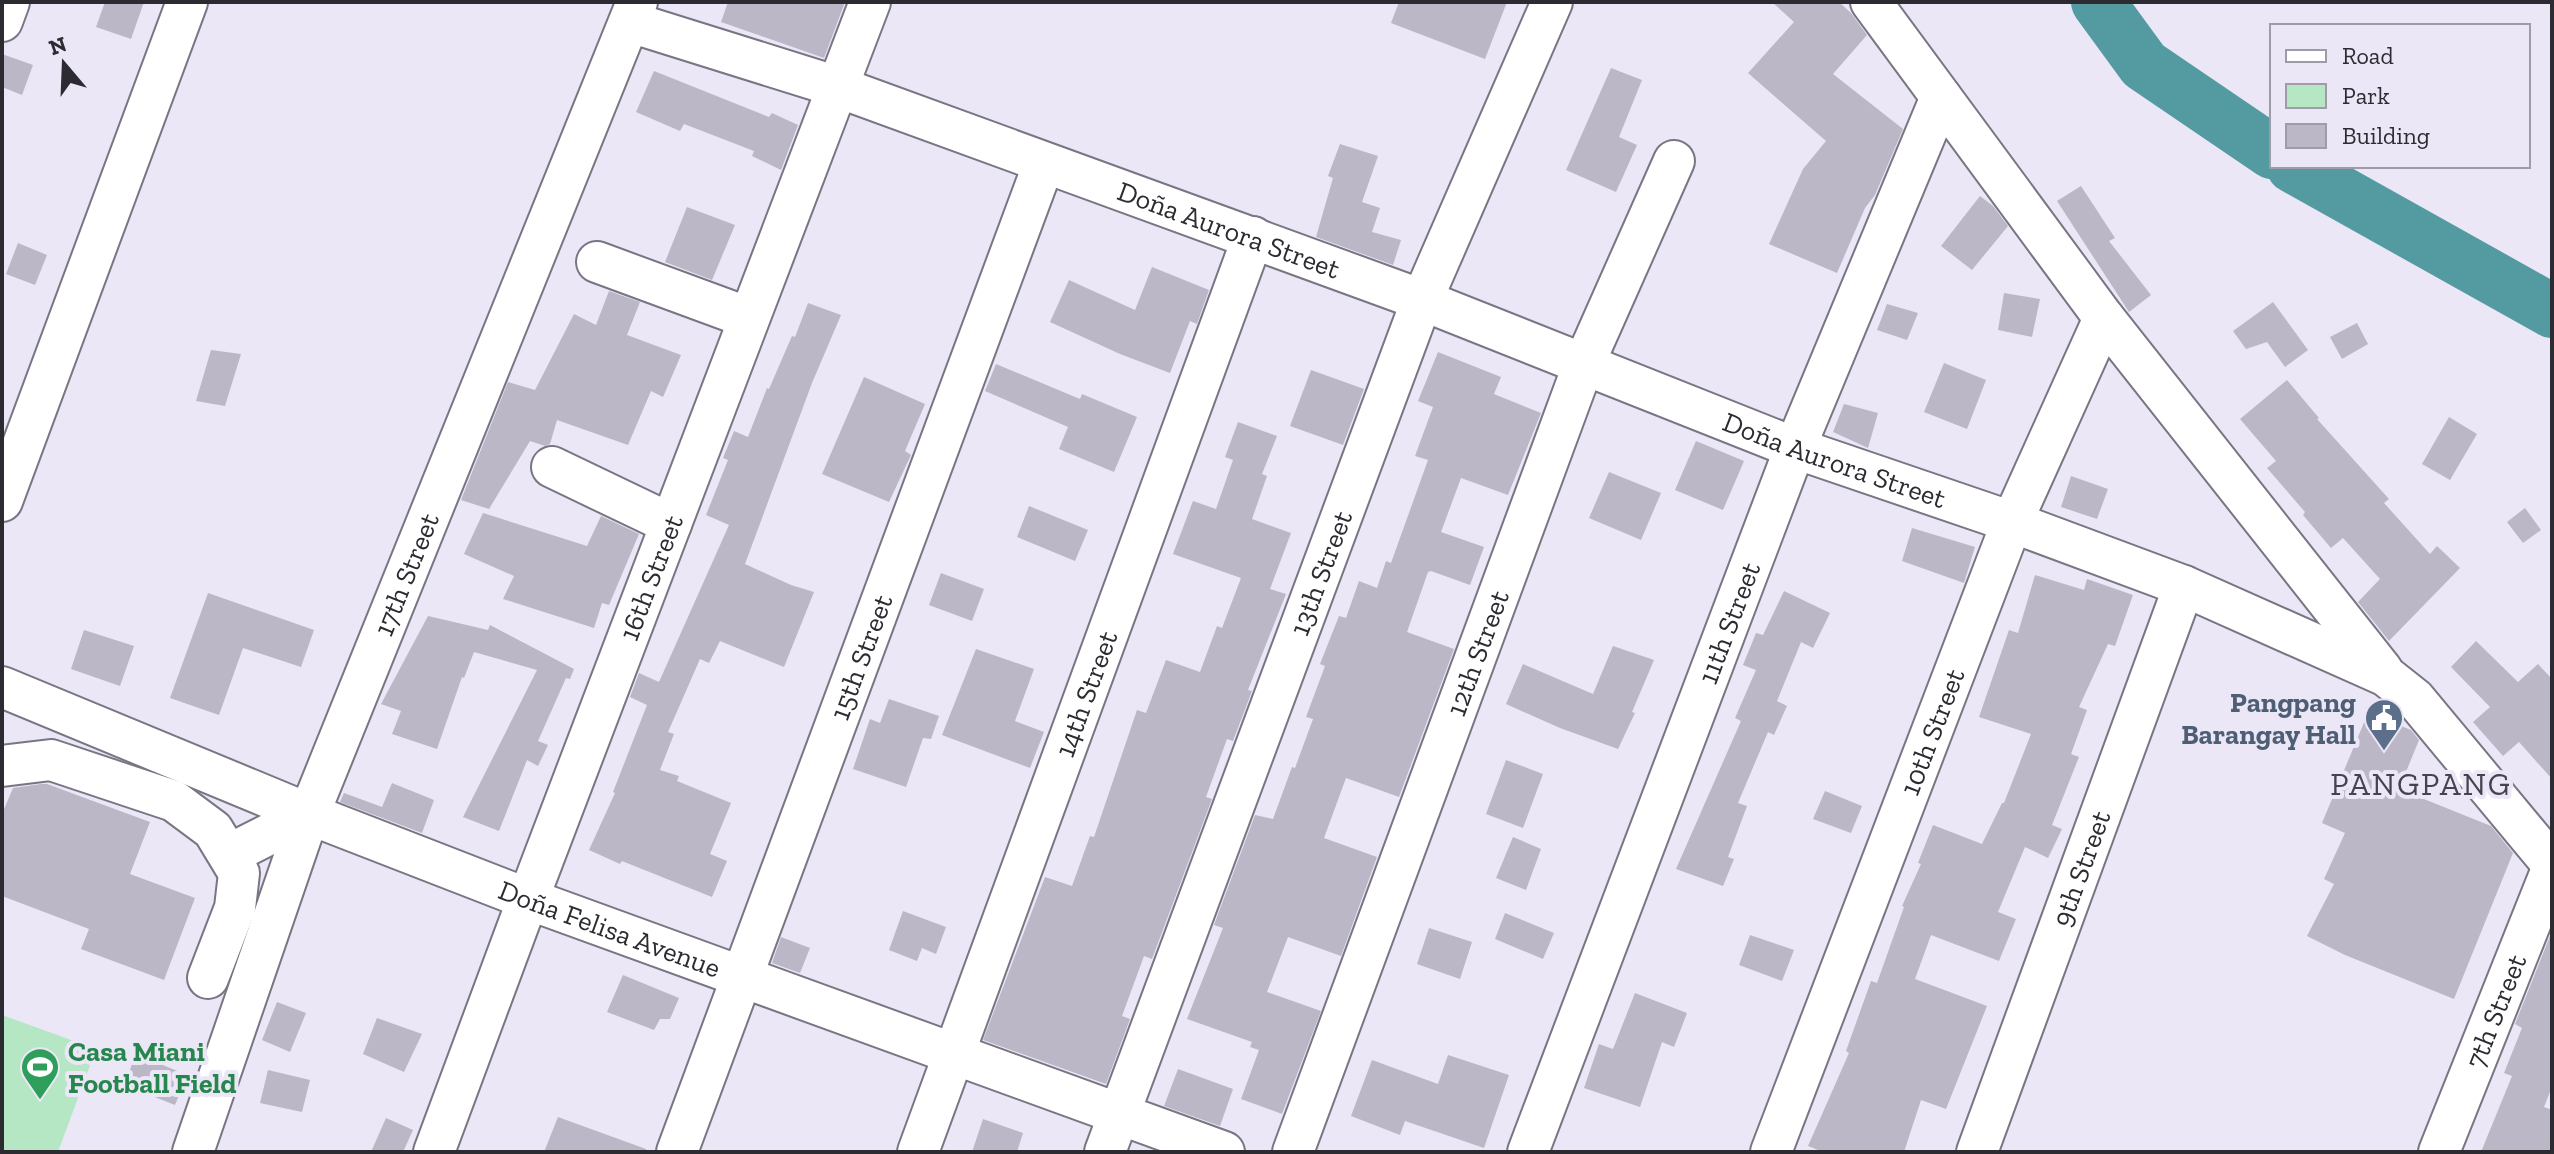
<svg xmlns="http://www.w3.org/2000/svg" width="2554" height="1154" viewBox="0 0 2554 1154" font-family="'Zilla Slab',serif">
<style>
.green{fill:#b5e7c5}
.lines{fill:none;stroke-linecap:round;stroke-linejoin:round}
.river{stroke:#549ba1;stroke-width:54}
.building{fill:#bbb7c6}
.minor-casing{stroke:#797583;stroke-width:44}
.minor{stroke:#fff;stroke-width:40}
.labels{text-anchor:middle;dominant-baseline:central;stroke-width:8;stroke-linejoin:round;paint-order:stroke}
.street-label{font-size:28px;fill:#2c2b31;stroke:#ebe7f6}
.service-label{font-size:28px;font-weight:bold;fill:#4e5e75;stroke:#ebe7f6;text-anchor:end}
.leisure-label{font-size:28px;font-weight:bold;fill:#27864d;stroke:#ebe7f6;text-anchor:start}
.quarter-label{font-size:32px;letter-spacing:2px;fill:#46424f;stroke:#ebe7f6}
</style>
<rect width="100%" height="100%" fill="#ebe7f6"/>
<path class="green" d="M2 1015 96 1049 58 1152H2Z"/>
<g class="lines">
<path class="river" d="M2098 2 2144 65 2272 152
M2293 166 2552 311"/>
</g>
<path class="building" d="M105 2H144L131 39 96 27Z
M728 2H845L824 58 721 22Z
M1399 2H1507L1485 59 1391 23Z
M1772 2H1839L1851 13 1867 35 1833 74 1903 129 1875 195 1865 208 1837 273 1769 244 1803 169 1826 141 1748 73 1794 22Z
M2 54 33 65 22 95 2 87Z
M1611 68 1642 80 1619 137 1637 145 1616 192 1566 170Z
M654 71 769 117 772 113 798 125 781 170 752 156 754 151 684 124 680 131 636 112Z
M1340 144 1378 156 1362 202 1380 208 1372 232 1401 240 1393 265 1316 237 1333 178 1328 176Z
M2081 186 2115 238 2109 241 2151 295 2129 312 2057 201Z
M1980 196 1993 206 2008 226 1972 270 1941 246Z
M687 207 735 225 712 280 665 262Z
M18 243 47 255 35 285 6 274Z
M1152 267 1209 290 1197 324 1190 321 1170 373 1120 354 1050 322 1069 280 1135 310Z
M609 291 640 302 627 335 681 355 663 397 651 391 628 445 557 420 550 444 545 446 530 441 489 509 461 500 508 382 535 390 574 314 596 325Z
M2004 293 2040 299 2032 337 1998 330Z
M2273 302 2308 350 2285 367 2267 342 2246 349 2233 331Z
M808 303 841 315 812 383 745 564 791 585 814 592 784 667 720 641 709 663 700 659 668 732 674 734 660 770 679 776 677 781 731 803 710 854 727 861 712 897 622 861 620 864 589 850 615 793 613 792 647 705 630 697 639 673 659 682 729 525 706 515 728 460 723 458 734 431 748 437 767 388 769 389 792 336 795 337Z
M1887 304 1918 313 1907 340 1877 330Z
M2357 323 2368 344 2342 359 2330 337Z
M211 350 241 354 225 406 196 401Z
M1438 352 1501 377 1494 394 1541 413 1508 495 1461 478 1441 532 1484 547 1470 585 1431 571 1428 572 1407 632 1454 649 1399 797 1346 778 1324 838 1377 857 1341 956 1288 937 1267 992 1321 1011 1282 1114 1241 1099 1259 1050 1250 1047 1252 1042 1187 1019 1223 928 1214 925 1255 815 1273 819 1292 767 1295 768 1313 719 1306 717 1325 666 1320 664 1339 616 1346 618 1359 581 1377 588 1386 561 1391 563 1428 460 1415 456 1433 407 1418 401Z
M1944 363 1986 380 1967 429 1924 412Z
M996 364 1080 399 1082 394 1137 417 1114 472 1059 449 1068 427 985 391Z
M1311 370 1364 389 1343 445 1290 426Z
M864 377 925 404 905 451 911 455 889 502 822 474Z
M2287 380 2319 418 2317 419 2389 499 2384 503 2430 554 2437 546 2460 568 2389 641 2358 602 2380 579 2343 538 2331 548 2303 515 2305 512 2267 468 2276 461 2240 419Z
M1844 404 1878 413 1868 448 1833 432Z
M2449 417 2477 434 2450 480 2422 464Z
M1238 422 1277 436 1262 474 1267 476 1252 519 1291 533 1270 589 1286 594 1248 690 1252 691 1233 741 1227 739 1206 797 1212 799 1152 959 1144 956 1122 1016 1130 1019 1106 1084 983 1040 1045 877 1072 886 1090 836 1094 837 1137 710 1146 713 1166 660 1200 672 1217 626 1222 628 1241 578 1173 554 1193 501 1216 509 1233 460 1225 457Z
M1696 441 1744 461 1723 510 1675 490Z
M1609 472 1661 493 1641 540 1589 518Z
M2071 476 2108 489 2097 519 2061 507Z
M1029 506 1088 530 1075 561 1017 537Z
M2525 508 2541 530 2523 543 2507 522Z
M483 513 587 546 601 516 639 534 609 605 602 603 594 628 503 599 514 576 464 554Z
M1912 528 1975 547 1964 583 1902 561Z
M941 573 984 589 972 621 929 605Z
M2035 575 2084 590 2087 579 2133 595 2115 646 2108 644 2079 707 2087 710 2071 754 2079 757 2052 825 2062 829 2048 858 2025 847 1998 912 2016 919 1999 961 1931 935 1915 979 1987 1006 1946 1109 1921 1100 1904 1152H1823L1808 1146 1849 1053 1846 1051 1871 981 1877 983 1904 907 1902 906 1921 864 1918 863 1933 825 1982 844 2002 803H2004L2031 734 1979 717 2009 630 2018 633Z
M1784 591 1830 613 1813 648 1801 642 1777 701 1787 706 1774 735 1768 732 1738 803 1747 806 1728 857 1734 859 1723 886 1676 869 1741 721 1735 718 1756 670 1743 665 1756 633 1763 635Z
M208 593 314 630 301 667 243 648 219 715 170 698Z
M428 616 488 630 490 625 574 669 570 679 566 678 538 741 548 745 538 766 527 760 499 831 463 817 537 670 474 652 464 678 462 677 437 749 392 734 401 711 381 704Z
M84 630 134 646 120 686 71 669Z
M2476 641 2518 682 2538 664 2552 679V779L2519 742 2503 756 2473 722 2490 707 2451 667Z
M1613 646 1654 660 1632 712 1635 713 1618 749 1560 728 1506 704 1523 664 1593 694Z
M976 649 1034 669 1015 721 1044 732 1030 768 942 735Z
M889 699 939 716 931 739 923 738 906 787 853 769 870 719 880 723Z
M2368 713 2411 730 2419 740 2399 789 2491 826 2513 853 2454 999 2345 955 2307 936 2334 884 2324 879 2345 833 2322 823Z
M1506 760 1543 774 1523 828 1486 814Z
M392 783 434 800 422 833 340 802 344 793 382 807Z
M41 784H47L150 822 130 874 195 898 164 980 81 949 89 929 2 896V814L13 788Z
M1825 791 1862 806 1851 833 1813 819Z
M1513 837 1541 849 1526 890 1496 878Z
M903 911 946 927 936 954 922 948 917 961 889 950Z
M1505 913 1554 933 1543 959 1495 939Z
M1429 928 1472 942 1460 979 1417 964Z
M2552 931V1087L2544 1107 2552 1110V1152H2481L2512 1076 2504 1073 2522 1028 2515 1024Z
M1750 935 1794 950 1782 981 1739 965Z
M781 937 810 948 800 973 772 963Z
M623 975 679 998 670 1019H660L654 1030 607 1012Z
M1635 993 1687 1013 1674 1047 1662 1042 1640 1107 1584 1088 1599 1044 1613 1049Z
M277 1002 306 1013 290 1052 262 1040Z
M377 1018 422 1034 404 1072 363 1054Z
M136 1054 187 1075 175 1105 124 1085Z
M1448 1055 1509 1075 1484 1148 1405 1121 1400 1135 1351 1116 1372 1060 1438 1084Z
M1178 1069 1233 1089 1220 1126 1164 1106Z
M268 1070 310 1080 302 1112 260 1103Z
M558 1117 646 1149 645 1152H544Z
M386 1118 413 1130 403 1152H371Z
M983 1119 1023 1133 1017 1152H972Z"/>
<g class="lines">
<defs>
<g id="minor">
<path d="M1871 2 2104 318 2382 670"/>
<path d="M2 21 9 2"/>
<path id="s1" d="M630 22 838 87 1422 300 1795 448 2012 522 2184 586 2386 676 2415 699 2552 864"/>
<path d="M597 262 749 318"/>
<path d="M552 467 671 524"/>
<path d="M2 501 187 2"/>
<path id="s2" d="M2 687 309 814 528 899 1224 1152"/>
<path d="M2 766 51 760 174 801 213 830 239 873 235 908 208 978"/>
<path d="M230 854 309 814"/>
<path id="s3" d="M193 1152 309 814 637 2"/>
<path id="s4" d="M434 1152 528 899 870 2"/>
<path id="s5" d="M677 1152 1044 163"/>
<path id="s6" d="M918 1152 1253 237"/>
<path id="s7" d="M1105 1152 1422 300 1552 2"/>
<path id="s8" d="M1293 1152 1583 366 1674 161"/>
<path id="s9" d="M1528 1152 1795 448 1941 97"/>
<path id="s10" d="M1771 1152 2012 522 2104 318"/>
<path id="s11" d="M1977 1152 2184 586"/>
<path id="s12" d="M2439 1152 2552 869"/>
</g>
</defs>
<use href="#minor" class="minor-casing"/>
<use href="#minor" class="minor"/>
</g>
<defs>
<symbol id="civic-pin" viewBox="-11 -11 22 30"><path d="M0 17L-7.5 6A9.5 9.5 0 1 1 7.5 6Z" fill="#5c6f8a" stroke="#ebe7f6"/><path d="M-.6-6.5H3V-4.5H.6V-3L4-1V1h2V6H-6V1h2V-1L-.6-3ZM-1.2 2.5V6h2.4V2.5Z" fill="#fff"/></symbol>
<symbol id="stadium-pin" viewBox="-11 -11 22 30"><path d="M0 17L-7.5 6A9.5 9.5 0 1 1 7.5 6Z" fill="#2e9e5b" stroke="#ebe7f6"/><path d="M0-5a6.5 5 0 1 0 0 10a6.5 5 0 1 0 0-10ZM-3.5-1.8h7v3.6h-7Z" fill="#fff"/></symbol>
</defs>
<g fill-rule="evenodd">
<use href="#civic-pin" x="2362" y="696" width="44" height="60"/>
<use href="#stadium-pin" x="18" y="1045" width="44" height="60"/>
</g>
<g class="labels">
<g class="street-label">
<text stroke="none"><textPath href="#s1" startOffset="634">Doña Aurora Street</textPath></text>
<text stroke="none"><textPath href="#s1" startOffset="1282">Doña Aurora Street</textPath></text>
<text stroke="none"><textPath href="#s3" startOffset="616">17th Street</textPath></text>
<text stroke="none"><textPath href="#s7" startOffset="618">13th Street</textPath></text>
<text stroke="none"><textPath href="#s4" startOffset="614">16th Street</textPath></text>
<text stroke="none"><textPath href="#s9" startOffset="566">11th Street</textPath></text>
<text stroke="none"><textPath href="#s8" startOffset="532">12th Street</textPath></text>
<text stroke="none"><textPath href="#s5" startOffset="528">15th Street</textPath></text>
<text stroke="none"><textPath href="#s6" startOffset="488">14th Street</textPath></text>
<text stroke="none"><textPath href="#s10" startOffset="450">10th Street</textPath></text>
<text stroke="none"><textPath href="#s11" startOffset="302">9th Street</textPath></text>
<text stroke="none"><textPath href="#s2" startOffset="654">Doña Felisa Avenue</textPath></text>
<text stroke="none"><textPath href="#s12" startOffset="152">7th Street</textPath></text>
</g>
<g class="service-label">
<text x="2356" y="702">Pangpang<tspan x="2356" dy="32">Barangay Hall</tspan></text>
</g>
<g class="leisure-label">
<text x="68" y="1051">Casa Miani<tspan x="68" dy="32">Football Field</tspan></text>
</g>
<g class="quarter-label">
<text x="2421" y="784">PANGPANG</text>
</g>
</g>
<rect width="2554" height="1154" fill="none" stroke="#2c2b31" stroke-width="8"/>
<rect x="2270" y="24" width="260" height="144" fill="#ebe7f6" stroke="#9f9ca7" stroke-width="2"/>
<rect x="2286" y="50" width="40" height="12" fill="#ffffff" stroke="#9f9ca7" stroke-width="2"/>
<text x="2342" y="64" font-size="24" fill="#2c2b31">Road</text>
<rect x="2286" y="84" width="40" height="24" fill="#b5e7c5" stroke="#9f9ca7" stroke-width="2"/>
<text x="2342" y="104" font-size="24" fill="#2c2b31">Park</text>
<rect x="2286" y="124" width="40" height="24" fill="#bbb7c6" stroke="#9f9ca7" stroke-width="2"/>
<text x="2342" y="144" font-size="24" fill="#2c2b31">Building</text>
<g transform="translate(64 64) rotate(341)" stroke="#ebe7f6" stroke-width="6" paint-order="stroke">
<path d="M0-6L14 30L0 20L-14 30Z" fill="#2c2b31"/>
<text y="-12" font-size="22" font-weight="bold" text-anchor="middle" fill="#2c2b31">N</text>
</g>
</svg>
